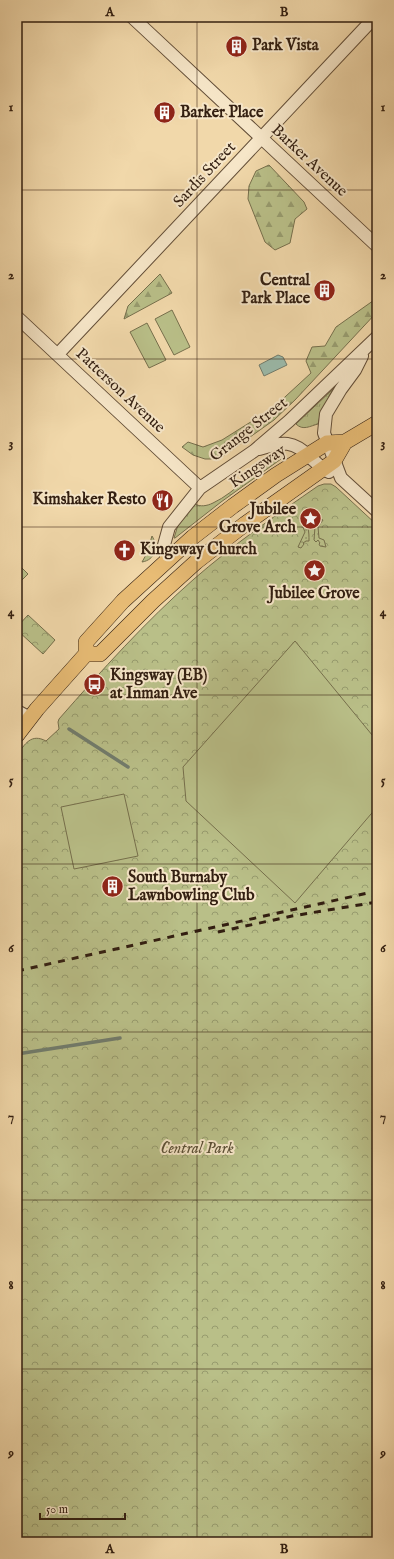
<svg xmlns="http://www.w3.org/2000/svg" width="394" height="1559" viewBox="0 0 394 1559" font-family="'IM FELL English',serif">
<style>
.grass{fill:url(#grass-tufts);stroke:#766f4c}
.forest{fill:url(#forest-firs);stroke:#766f4c}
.park{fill:url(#park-crowns);stroke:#766f4c}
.garden{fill:url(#garden-dots);stroke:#766f4c}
.pitch{fill:#b9bf88;stroke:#766f4c}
.water{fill:#9bbaaa;stroke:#717c6d}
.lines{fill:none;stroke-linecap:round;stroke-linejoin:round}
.stream{stroke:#717c6d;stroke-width:3.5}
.minor-casing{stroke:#624d37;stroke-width:14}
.major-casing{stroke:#331f11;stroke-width:16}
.minor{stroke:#f6e6c8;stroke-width:12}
.major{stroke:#e8bc75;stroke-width:15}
.rail{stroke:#331f11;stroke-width:3;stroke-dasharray:7 7;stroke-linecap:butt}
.grid{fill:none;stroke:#331f11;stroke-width:1;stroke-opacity:0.55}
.labels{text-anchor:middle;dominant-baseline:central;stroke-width:4;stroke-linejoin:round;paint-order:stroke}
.poi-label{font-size:16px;font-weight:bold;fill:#331f11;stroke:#f6e6c8;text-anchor:start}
.street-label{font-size:16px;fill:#331f11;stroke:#f6e6c8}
.park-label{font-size:16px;font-style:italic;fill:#5b4f35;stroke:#f6e6c8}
.neatline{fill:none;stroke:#331f11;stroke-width:1.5}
.grid-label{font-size:13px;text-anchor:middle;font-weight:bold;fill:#331f11}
</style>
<defs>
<pattern id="grass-tufts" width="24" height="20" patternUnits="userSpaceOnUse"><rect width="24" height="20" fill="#b9bf88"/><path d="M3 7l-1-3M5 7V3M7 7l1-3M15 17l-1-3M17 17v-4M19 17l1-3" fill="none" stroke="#979b6e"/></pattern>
<pattern id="forest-firs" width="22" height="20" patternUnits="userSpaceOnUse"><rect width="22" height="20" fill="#b9bf88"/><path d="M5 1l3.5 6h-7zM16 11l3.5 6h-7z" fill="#979b6e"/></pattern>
<pattern id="park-crowns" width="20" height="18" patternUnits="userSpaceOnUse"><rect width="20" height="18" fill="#b9bf88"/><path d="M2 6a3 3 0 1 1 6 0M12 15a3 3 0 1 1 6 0" fill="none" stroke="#979b6e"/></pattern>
<pattern id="garden-dots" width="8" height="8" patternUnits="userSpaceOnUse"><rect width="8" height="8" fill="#b9bf88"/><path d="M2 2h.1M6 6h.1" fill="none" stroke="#979b6e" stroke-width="1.8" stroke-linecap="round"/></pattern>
</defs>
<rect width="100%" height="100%" fill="#f1d8aa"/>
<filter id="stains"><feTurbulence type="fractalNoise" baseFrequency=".005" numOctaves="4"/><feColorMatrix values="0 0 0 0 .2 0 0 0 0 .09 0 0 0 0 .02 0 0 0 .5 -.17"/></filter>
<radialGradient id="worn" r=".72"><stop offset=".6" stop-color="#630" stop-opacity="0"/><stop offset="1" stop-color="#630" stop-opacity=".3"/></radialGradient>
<path class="grass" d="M333 389 321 412 318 424C310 426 303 431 296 424Z
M280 458 281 459 221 502 175 538H174L178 525 195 504C200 507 207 506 213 503 237 492 254 467 280 458Z
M152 536C159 547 155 560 142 562L146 555Z"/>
<path class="forest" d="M269 165 304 202 307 209 295 219 290 243 275 250 265 242 248 199 249 186 256 171Z
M160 274 172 293 124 319 128 306Z
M377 298V312L295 400 274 420 219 459H205L193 455 182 447 188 442 203 447 222 440 273 408 311 373 306 361 312 347 325 346 336 327Z"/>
<path class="park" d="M324 484H331L336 487 377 525V1542H17V755C25 744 31 733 46 741L59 729 58 722 59 719C102 670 145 622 194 579 233 545 276 515 318 486Z
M17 563 28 574 17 585Z
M28 615 55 640 43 654 17 630V627Z"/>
<path class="garden" d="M321 519 323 520 318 527 319 538 324 540 326 547 320 546 319 544 320 543 318 540 316 542 314 540 315 527 321 522Z
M300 520C309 524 309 531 309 541H306L303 543 304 544 301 548 298 547 305 532Z"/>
<path class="pitch" d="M172 310 190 347 174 355 155 319Z
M147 323 166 360 149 368 130 332Z
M295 641 377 741V807L295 903 186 801 183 767Z
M124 794 138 856 74 869 61 807Z"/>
<path class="water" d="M278 355 283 357 287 365 264 376 259 365Z"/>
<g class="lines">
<path class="stream" d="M69 729 128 767
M17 1054 120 1038"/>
<defs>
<path id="minor" d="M132 17 377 246
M17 317 200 488
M58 354 375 17
M362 356 355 370 341 389 326 414 324 433 341 478 377 511
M259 449C283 442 293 439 312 459 318 464 322 469 329 472
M167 560 164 545 169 527 200 488 254 451 289 421 377 337
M17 711 30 718"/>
<path id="major" d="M86 654H100L153 601 196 562 245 524 334 461 345 442
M17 735 37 709 86 654V642L123 601 193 537 233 506 276 475 327 443 345 442 377 423"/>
</defs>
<use href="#minor" class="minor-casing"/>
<use href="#major" class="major-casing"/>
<use href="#minor" class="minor"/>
<use href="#major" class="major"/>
<path class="rail" d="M218 932 292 916 377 902
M17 971 377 891"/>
</g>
<path class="grid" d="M197 17V1542M17 190H377M17 359H377M17 527H377M17 695H377M17 864H377M17 1032H377M17 1200H377M17 1369H377"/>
<defs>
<symbol id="building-disc" viewBox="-11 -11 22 22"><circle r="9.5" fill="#8f2418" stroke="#f6e6c8"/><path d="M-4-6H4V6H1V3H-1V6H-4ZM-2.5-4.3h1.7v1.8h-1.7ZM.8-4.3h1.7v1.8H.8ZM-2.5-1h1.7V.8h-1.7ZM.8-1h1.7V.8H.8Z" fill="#fff"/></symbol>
<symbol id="restaurant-disc" viewBox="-11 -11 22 22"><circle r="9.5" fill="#8f2418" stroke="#f6e6c8"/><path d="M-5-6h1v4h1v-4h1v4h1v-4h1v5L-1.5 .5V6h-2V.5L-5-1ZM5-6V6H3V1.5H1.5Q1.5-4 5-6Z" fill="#fff"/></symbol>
<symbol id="sight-disc" viewBox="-11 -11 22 22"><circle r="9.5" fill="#8f2418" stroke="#f6e6c8"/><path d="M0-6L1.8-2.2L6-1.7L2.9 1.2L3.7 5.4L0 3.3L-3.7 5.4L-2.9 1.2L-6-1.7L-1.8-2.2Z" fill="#fff"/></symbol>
<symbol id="church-disc" viewBox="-11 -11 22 22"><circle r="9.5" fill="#8f2418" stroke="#f6e6c8"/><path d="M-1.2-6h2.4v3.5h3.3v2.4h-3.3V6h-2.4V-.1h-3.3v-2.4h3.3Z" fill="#fff"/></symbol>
<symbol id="bus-disc" viewBox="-11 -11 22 22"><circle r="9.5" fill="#8f2418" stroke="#f6e6c8"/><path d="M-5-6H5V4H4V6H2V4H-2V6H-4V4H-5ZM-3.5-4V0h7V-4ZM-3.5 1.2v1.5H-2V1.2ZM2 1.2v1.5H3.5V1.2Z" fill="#fff"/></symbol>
</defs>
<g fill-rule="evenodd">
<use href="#building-disc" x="224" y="34" width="25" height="25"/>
<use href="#building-disc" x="152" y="100" width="25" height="25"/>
<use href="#building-disc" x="312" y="278" width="25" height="25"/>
<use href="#restaurant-disc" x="150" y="488" width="25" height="25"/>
<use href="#sight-disc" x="298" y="506" width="25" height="25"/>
<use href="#church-disc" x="112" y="538" width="25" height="25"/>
<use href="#sight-disc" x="302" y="558" width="25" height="25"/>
<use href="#bus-disc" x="82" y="672" width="25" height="25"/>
<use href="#building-disc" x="100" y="874" width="25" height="25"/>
</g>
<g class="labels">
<g class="poi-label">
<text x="252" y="46">Park Vista</text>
<text x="180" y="113">Barker Place</text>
<text x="310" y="281" text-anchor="end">Central<tspan x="310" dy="18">Park Place</tspan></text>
<text x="146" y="500" text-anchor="end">Kimshaker Resto</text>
<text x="296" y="510" text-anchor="end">Jubilee<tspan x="296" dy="18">Grove Arch</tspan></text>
<text x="140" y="550">Kingsway Church</text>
<text x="314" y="594" text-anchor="middle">Jubilee Grove</text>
<text x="110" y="676">Kingsway (EB)<tspan x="110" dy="18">at Inman Ave</tspan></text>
<text x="128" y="878">South Burnaby<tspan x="128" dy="18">Lawnbowling Club</tspan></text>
</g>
<g class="street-label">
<text transform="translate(309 161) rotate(43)">Barker Avenue</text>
<text transform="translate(205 175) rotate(-47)">Sardis Street</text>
<text transform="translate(120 391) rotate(43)">Patterson Avenue</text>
<text transform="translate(249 430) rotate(-38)">Grange Street</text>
<text transform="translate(258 467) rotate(-34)">Kingsway</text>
</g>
<g class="park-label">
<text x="197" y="1149">Central Park</text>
</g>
</g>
<rect width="394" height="1559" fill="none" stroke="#f1d8aa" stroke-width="44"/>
<path d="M40 1513v6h85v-6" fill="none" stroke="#331f11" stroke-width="2"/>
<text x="46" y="1513" font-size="12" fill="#331f11" stroke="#f6e6c8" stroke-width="3" paint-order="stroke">50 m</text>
<rect x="22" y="22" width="350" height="1515" class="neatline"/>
<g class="grid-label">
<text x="110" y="16">A</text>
<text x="284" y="16">B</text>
<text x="11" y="111">1</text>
<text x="383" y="111">1</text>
<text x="11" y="279">2</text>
<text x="383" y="279">2</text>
<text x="11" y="447">3</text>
<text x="383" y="447">3</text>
<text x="11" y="616">4</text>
<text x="383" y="616">4</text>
<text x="11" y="784">5</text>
<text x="383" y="784">5</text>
<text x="11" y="952">6</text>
<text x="383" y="952">6</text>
<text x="11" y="1121">7</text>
<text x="383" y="1121">7</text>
<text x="11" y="1289">8</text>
<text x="383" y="1289">8</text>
<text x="11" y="1457">9</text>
<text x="383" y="1457">9</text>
<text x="110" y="1553">A</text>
<text x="284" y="1553">B</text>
</g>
<rect width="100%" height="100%" filter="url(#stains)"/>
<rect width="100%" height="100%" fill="url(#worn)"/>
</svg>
